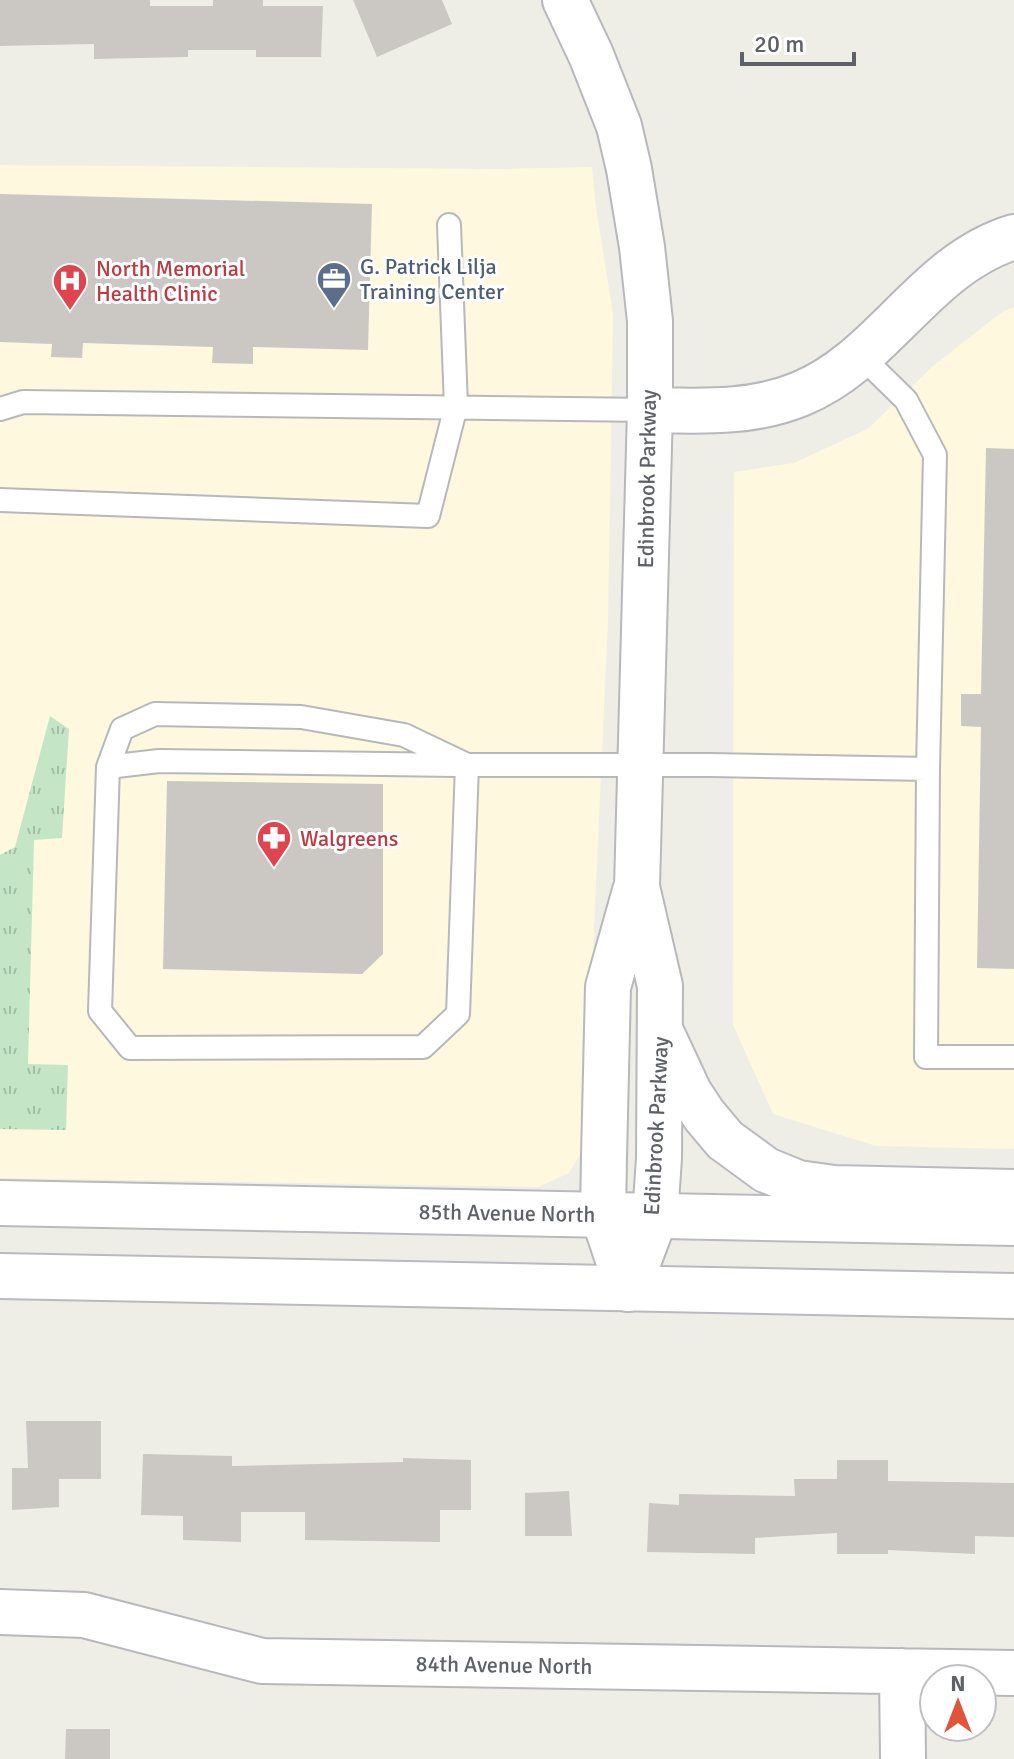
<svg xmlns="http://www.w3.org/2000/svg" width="1014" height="1759" viewBox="0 0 1014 1759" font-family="Signika,sans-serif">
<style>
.commercial{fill:#fdf8de}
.grass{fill:url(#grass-tufts)}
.building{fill:#cbc8c4}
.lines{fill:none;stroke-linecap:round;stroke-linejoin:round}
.service-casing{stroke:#b7b8bc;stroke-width:26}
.minor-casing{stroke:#b7b8bc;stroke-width:48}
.tertiary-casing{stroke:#b7b8bc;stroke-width:48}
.secondary-casing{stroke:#b8babf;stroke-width:48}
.service{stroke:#fff;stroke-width:22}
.minor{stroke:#fff;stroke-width:44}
.tertiary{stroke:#fff;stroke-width:44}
.secondary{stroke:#fff;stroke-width:44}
.labels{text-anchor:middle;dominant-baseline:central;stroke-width:6;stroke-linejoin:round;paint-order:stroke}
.service-label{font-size:22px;fill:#4e5e75;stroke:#fff;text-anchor:start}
.health-label{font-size:22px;fill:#be3a42;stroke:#fff;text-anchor:start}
.street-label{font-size:22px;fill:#5e6166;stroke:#fff}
</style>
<defs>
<pattern id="grass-tufts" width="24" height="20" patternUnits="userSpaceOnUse" patternTransform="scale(2)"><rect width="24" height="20" fill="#c4e6c7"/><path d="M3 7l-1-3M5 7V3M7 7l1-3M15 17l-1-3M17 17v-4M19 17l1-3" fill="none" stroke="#a2bea5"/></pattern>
</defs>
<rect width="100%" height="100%" fill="#efeee6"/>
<path class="commercial" d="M0 165 498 169 592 167 596 208 613 314 608 621 584 1148 569 1173 538 1187 0 1178Z
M1014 307V1149L876 1146 773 1114 733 1025 734 472 794 463 869 428 933 366 1002 312Z"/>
<path class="grass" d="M50 716 69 729 62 838 34 840 28 1064 68 1065 66 1130 0 1129V855L15 847Z"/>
<path class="building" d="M0 0H150V6H213V0H263V6H323L321 57H256V50H188V57L94 59V44L0 46Z
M353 0H442L452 24 377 57Z
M0 194 372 204 368 350 253 347V364L212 363 213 347 83 343 82 358 51 357 52 344 0 342Z
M986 448 1014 449V969L977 968 981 727 961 726V694H981Z
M167 781 383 784V954L362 974 163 969Z
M26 1421H101V1479H59V1507L12 1510V1468H28Z
M143 1454 232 1456V1466L403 1462V1458L471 1460V1510H440V1542L305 1540V1512H241V1542L183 1540V1516L141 1515Z
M837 1460H888V1481L1014 1483V1537L975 1536V1554L888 1550V1554H837V1533L755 1538V1554L647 1552 649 1503 679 1505V1494L795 1496 794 1479H837Z
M569 1491 572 1536H525V1493Z
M66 1729H110V1759H65Z"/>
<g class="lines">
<defs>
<path id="service" d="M860 355 906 400 935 455 928 769 926 1057H1014
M0 409 23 402 650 410
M0 500 428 516 456 406 449 225
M467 765 404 735 301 717 155 714 122 729 108 767 100 1011 130 1048 423 1047 458 1014 467 765H710L928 769
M108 767 159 761 457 765"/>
<path id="minor" d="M0 1612 84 1615 262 1661 1014 1673
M902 1671 903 1759"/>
<path id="tertiary" d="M565 0 591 55 619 126 629 169 642 247 650 321V410L637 887 660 986 659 1158 655 1217 628 1289
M650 410C701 411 752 414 800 394 884 360 925 264 1014 237
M628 1289 603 1215 604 1157 608 987 635 891"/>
<path id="secondary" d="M662 1034 689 1092 704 1115 725 1140 766 1170 798 1183 834 1188 1014 1192
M0 1203 1014 1223
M0 1276 1014 1296"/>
</defs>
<use href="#service" class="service-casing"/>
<use href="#minor" class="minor-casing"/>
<use href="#tertiary" class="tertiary-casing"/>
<use href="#secondary" class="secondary-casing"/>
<use href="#service" class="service"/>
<use href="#minor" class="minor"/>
<use href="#tertiary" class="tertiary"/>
<use href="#secondary" class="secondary"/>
</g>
<defs>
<symbol id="office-pin" viewBox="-11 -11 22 30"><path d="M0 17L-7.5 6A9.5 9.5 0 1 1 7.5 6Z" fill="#5c6f8a" stroke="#fff"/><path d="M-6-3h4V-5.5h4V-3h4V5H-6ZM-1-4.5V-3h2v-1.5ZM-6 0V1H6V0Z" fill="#fff"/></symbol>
<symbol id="hospital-pin" viewBox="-11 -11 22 30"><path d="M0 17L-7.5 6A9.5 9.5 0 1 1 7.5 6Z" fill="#e0444e" stroke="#fff"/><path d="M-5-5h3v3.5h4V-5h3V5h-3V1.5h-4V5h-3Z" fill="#fff"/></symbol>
<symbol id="pharmacy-pin" viewBox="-11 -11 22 30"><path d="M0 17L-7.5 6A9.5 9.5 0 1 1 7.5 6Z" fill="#e0444e" stroke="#fff"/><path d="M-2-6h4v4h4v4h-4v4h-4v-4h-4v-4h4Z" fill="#fff"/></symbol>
</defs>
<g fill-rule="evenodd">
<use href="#office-pin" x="314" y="259" width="40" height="54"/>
<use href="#hospital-pin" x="50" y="261" width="40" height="54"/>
<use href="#pharmacy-pin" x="254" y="818" width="40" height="54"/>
</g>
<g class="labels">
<g class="service-label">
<text x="360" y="266">G. Patrick Lilja<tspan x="360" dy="25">Training Center</tspan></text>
</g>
<g class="health-label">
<text x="96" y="268">North Memorial<tspan x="96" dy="25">Health Clinic</tspan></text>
<text x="300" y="838">Walgreens</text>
</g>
<g class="street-label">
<text transform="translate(647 479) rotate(-89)">Edinbrook Parkway</text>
<text transform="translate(656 1126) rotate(-87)">Edinbrook Parkway</text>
<text transform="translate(507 1213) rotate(1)">85th Avenue North</text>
<text transform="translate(504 1665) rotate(1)">84th Avenue North</text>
</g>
</g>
<g transform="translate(958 1703)"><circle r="38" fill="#ffffff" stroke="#bfc0c2" stroke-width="2"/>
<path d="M0-6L14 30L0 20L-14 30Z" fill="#e25439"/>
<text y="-12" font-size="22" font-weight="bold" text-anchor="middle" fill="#5e6166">N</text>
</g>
<path d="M742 52v12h112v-12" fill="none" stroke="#5e6166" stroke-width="4"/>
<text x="754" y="52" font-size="24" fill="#5e6166" stroke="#ffffff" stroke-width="6" paint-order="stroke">20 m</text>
</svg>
